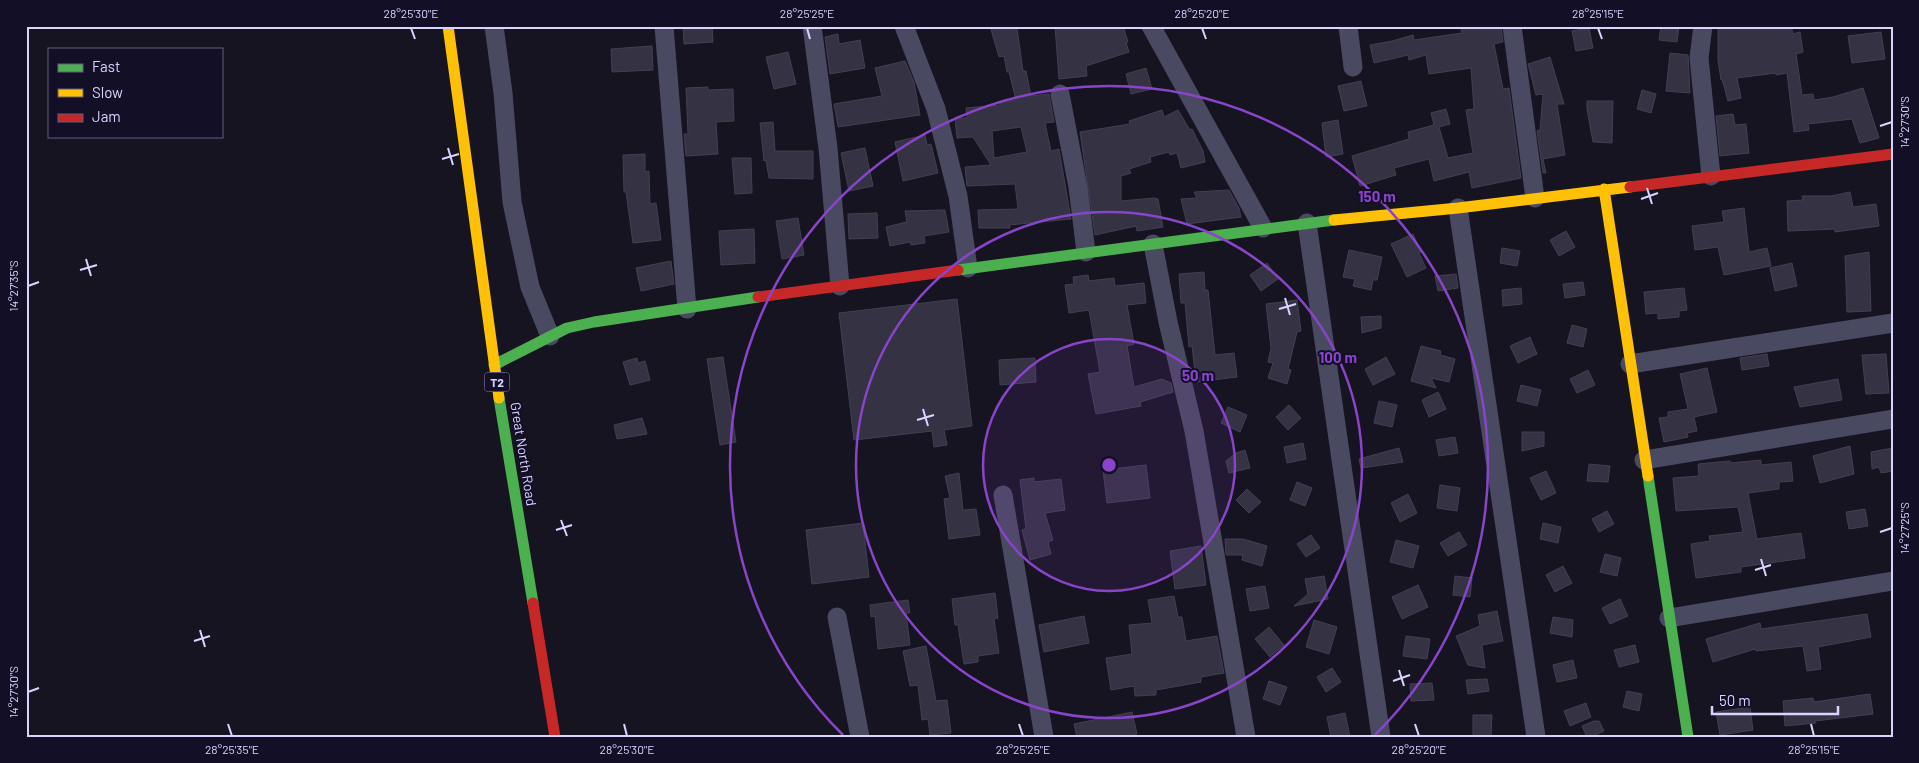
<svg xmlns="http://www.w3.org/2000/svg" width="1919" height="763" viewBox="0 0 1919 763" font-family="Barlow,sans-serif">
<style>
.building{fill:#343243;stroke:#433f54;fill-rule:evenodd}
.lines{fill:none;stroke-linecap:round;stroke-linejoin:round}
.street{stroke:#4a4962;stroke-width:19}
.fast{stroke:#4caf50;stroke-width:11}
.slow{stroke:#ffc107;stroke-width:11}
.jam{stroke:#c62828;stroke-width:11}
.ticks{fill:none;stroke:#d9d4ff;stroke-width:2}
.ring{fill:none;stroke:#8945c9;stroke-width:2.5}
.labels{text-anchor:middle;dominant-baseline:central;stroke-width:4;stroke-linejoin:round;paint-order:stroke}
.shield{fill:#130f26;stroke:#9e99be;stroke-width:1}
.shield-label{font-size:12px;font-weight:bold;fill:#d9d4ff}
.street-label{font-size:14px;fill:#d9d4ff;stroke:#130f26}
.centre{fill:#8945c9;stroke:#130f26;stroke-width:2.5}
.ring-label{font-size:15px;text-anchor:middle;font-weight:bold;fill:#8945c9;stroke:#130f26;stroke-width:4;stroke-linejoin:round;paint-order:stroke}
.neatline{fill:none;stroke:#d9d4ff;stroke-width:2}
.ticks-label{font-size:12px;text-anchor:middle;fill:#d9d4ff}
</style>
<rect width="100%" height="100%" fill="#161421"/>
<path class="building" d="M683 26H712L713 42 684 44Z
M990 26 1017 28 1023 71H1026L1031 96 1049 94 1054 122 1045 123 1051 151 1059 149 1071 219 1009 225 1010 228H979L978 210 1018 209 1015 184 967 186 965 167 991 165 973 137 957 138 955 118H967L966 108 1000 105V102L1016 100 1009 72H1007L1004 56 999 57ZM1021 127 1027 152 994 158 992 131Z
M1055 26H1123L1128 42 1126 43 1129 52 1086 66 1087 76 1059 79Z
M1460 26H1501L1503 42 1494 44 1503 89 1509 88 1521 178 1472 188 1469 172 1434 181 1429 159 1394 168 1396 175 1360 186 1352 156 1409 139 1408 132 1434 125 1431 113 1446 109 1450 124 1439 127 1448 158 1473 153 1466 110 1474 109 1471 68 1429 74 1426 55 1409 60 1408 55 1374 63 1370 45 1392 41 1413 35 1414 40 1462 33Z
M1661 26H1679L1677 42 1659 40Z
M1718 26H1791L1793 34 1800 32 1803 52 1796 54 1802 95 1813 94 1814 100 1833 97 1863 88 1879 138 1860 143 1852 119 1808 124 1809 130 1794 132 1787 73 1776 75V73L1737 78 1741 98 1728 101 1722 79 1721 80 1718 60Z
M1589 28 1593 48 1576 51 1572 31Z
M1881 32 1885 59 1852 63 1848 36Z
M838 34 839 44 860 40 865 68 830 74 825 37Z
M652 46 653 70 612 72 611 49Z
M788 52 796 84 774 89 766 57Z
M1670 53 1688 55 1690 93 1666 91Z
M1550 57 1564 104H1557L1565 155 1543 159 1546 173H1543L1537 131 1540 130 1543 94 1536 95 1528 64Z
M905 61 914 82 920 115 838 127 834 104 882 96 875 68Z
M1146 68 1152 89 1131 94 1126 74Z
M1361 81 1367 106 1344 111 1338 86Z
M708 87V90L733 89 734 121 716 122 718 154 686 156 684 134H688L686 88Z
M1642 90 1656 94 1651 113 1637 109Z
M1587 101H1613L1612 143 1593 142 1587 109Z
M1162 110 1164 117 1178 110 1190 130 1192 129 1203 151 1205 162 1181 168 1177 153 1170 155 1169 152 1150 157 1151 162 1129 169 1131 173 1121 176V201L1154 198 1158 199 1163 227 1137 231 1136 226 1095 235 1080 132 1130 124 1129 121Z
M1733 114 1735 125 1746 124 1749 153 1720 156 1716 116Z
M1338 120 1343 154 1326 157 1322 123Z
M773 122 775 151H813V179L769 178 766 160 764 161 760 123Z
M925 135 927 145 931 144 938 173 903 181 895 142Z
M865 148 873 186 849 191 841 153Z
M645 154V172L649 171 650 204 656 203 661 240 633 243 626 192H624L623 155Z
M732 158H751L752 193 735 194Z
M1229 190 1239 208 1241 217 1187 224 1181 199 1197 198 1194 192Z
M1850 192 1853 207 1876 204 1879 226 1835 232V229L1788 231 1787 201 1803 200 1802 196H1831Z
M1744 208 1749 252 1767 248 1771 266 1724 275 1718 247 1695 250 1692 226 1724 222 1722 211Z
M945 210 949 232 924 236 925 243 911 245 910 242 890 246 886 227 907 222 905 211Z
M877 213 878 238 849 239 848 214Z
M798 218 804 255 782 259 776 221Z
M754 229 755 263 721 265 719 231Z
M1566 231 1575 247 1559 256 1550 240Z
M1413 234 1421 252 1419 253 1426 268 1407 277 1391 244Z
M1502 248 1520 251 1517 266 1500 263Z
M1349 250 1382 257 1377 280H1373L1371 290 1353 286 1355 279 1343 277Z
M1869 252 1871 311 1847 312 1845 256Z
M671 261 674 284 641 291 636 268Z
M1267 263 1278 279 1261 291 1250 275Z
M1792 263 1797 286 1775 291 1770 268Z
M1204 272 1205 290H1208L1215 355 1234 353 1237 377 1196 382 1192 346 1189 347 1185 303H1181L1179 274Z
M1456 274 1458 288 1438 291 1435 276Z
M1088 275 1089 281 1114 278 1115 286 1144 283 1146 303 1127 305 1134 344 1127 346 1134 387 1162 379 1171 383 1173 392 1140 402 1141 406 1096 414 1088 374 1100 372 1089 310 1069 313 1065 285 1074 284 1073 277Z
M1583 282 1585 295 1565 298 1563 284Z
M1521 288 1522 304 1503 306 1502 290Z
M1684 288 1687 310 1679 311V317L1658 319V313L1646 314 1644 292Z
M957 299 972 426 944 430 947 445 934 447 932 431 854 440 839 313Z
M1297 300 1301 331 1297 332 1288 369 1291 370 1287 384 1268 378 1273 363 1268 362 1271 348 1266 304Z
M1381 316V328L1362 333 1361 317Z
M1572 325 1587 329 1583 347 1567 343Z
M1530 337 1537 354 1518 363 1510 346Z
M1421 346 1441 351 1440 355 1455 359 1449 382 1431 378 1436 388 1411 381Z
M1767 354 1769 366 1742 370 1740 358Z
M1886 354 1889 393 1866 394 1862 355Z
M723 357 736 442 720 445 707 359Z
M1386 357 1395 374 1373 385 1365 369Z
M637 358 638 363 645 361 650 380 630 385 623 362Z
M1035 358 1036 382 1000 385 999 360Z
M1707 368 1717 412 1694 417 1697 431 1687 433 1688 437 1664 442 1659 418 1668 417V412L1688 409 1680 374Z
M1588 370 1595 385 1577 393 1570 379Z
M1838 379 1842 400 1800 407 1794 387Z
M1521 385 1541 390 1537 406 1517 401Z
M1438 392 1446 409 1429 417 1422 400Z
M1379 401 1397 405 1392 427 1374 423Z
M1289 405 1301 418 1288 430 1276 417Z
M1228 407 1247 415 1240 432 1221 423Z
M642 418 647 434 617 439 614 425Z
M1522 432H1544V446L1522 451Z
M1455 437 1458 453 1439 456 1436 440Z
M1303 443 1306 459 1287 463 1284 447Z
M1850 446 1854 474 1820 483 1813 456Z
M1399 448 1403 462 1361 468 1359 459Z
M1893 448V471L1881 473 1879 467 1872 469 1871 452Z
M1245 450 1250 468 1229 473 1226 461 1236 453Z
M1761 460V465L1791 462 1793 481 1779 482V489L1748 493 1757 539 1801 533 1805 558 1741 567V572L1696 578 1691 544 1710 541 1709 536 1743 532 1738 507 1676 511 1673 478 1699 476 1698 464 1730 461V463Z
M1589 464 1610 466 1608 482 1587 481Z
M1146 465 1150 498 1107 503 1103 470Z
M1546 471 1556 493 1541 500 1530 478Z
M959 473 963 510 976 509 980 535 949 539 944 499 950 498 945 476Z
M1034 478V482L1061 479 1065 510 1045 513 1053 540 1048 542 1051 554 1030 560 1022 530 1026 529 1020 480Z
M1297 482 1312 488 1305 506 1290 500Z
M1440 485 1460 488 1457 511 1437 508Z
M1247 489 1261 502 1249 513 1236 500Z
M1408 494 1417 513 1400 522 1391 503Z
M1865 509 1868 526 1849 529 1846 512Z
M1607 511 1614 524 1599 532 1592 519Z
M863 523 869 577 812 584 806 530Z
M1543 523 1561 527 1558 543 1540 539Z
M1459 532 1467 545 1448 556 1440 543Z
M1311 535 1320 548 1306 557 1297 544Z
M1225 539H1243L1267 546 1262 566 1242 560 1243 555H1226Z
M1396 540 1419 546 1413 568 1390 562Z
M1201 546 1206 585 1175 589 1170 551Z
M1605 554 1621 558 1617 576 1600 572Z
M1563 566 1572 583 1555 592 1546 575Z
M1324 576 1328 599 1294 606 1308 594 1305 579Z
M1455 576 1472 578 1470 597 1453 595Z
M1418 585 1428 607 1402 619 1392 597Z
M1265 586 1269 608 1250 611 1246 589Z
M995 593 998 618 994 619 999 653 978 656V662L964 664 958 625H955L952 599Z
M1174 596 1178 617H1182L1186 641 1217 636 1224 673 1201 677V682L1156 690V695L1135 696 1134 686 1111 690 1106 658 1132 654 1129 625 1152 623 1148 600Z
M1620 599 1628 616 1610 624 1602 608Z
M908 600 910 613H906L910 645 878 649 875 616 871 617 870 605Z
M1497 611 1503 641 1482 645 1485 668 1468 665 1456 636 1480 626 1478 615Z
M1867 614 1871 637 1818 647 1821 669 1807 671 1803 646 1756 651 1755 649 1713 662 1706 639 1760 623 1761 629Z
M1084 616 1089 643 1044 652 1039 625Z
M1553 617 1573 620 1572 637 1550 633Z
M1314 620 1337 627 1329 654 1306 647Z
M1269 627 1284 645 1270 657 1255 639Z
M1406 636 1430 639 1427 659 1403 656Z
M1635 645 1639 662 1619 667 1614 650Z
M926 646 936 701 947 700 951 733 930 735 928 719 922 720 918 685 910 686 903 651Z
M1573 660 1577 678 1557 682 1553 665Z
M1332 668 1341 682 1326 692 1317 677Z
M1487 679 1489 691 1468 694 1466 680Z
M1269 681 1287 687 1280 705 1263 699Z
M1432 683 1434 700 1411 701 1410 684Z
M1627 691 1642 694 1639 711 1623 707Z
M1870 694 1873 714 1815 721 1816 723 1785 726 1783 701 1813 698 1814 702Z
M1586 703 1591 717 1570 726 1564 711Z
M1750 707 1753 730 1720 735 1716 712Z
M1132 712 1137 734 1125 737H1077L1074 724Z
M1345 713 1350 737H1331L1327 717Z
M1473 715H1492L1491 737H1473Z
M1594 721H1599L1604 731 1591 737H1587L1582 726Z"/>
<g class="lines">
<path class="street" d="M494 26 503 93 512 202 530 287 550 336
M664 26 687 309
M812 26 828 148 840 286
M904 26 936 109 958 196 968 268
M1151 26 1263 228
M1348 26 1353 67
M1512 26 1535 198
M1703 26 1699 58 1711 176
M1060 94 1078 187 1086 252
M1458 208 1536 737
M1307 223 1381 737
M1153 244 1168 322 1194 431 1246 737
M1630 364 1893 323
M1644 460 1893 419
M1003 495 1044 737
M837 617 860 737
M1669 618 1893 581"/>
<path class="fast" d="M958 270 1334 220
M494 365 567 328 594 322 758 297
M499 398 533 603
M1648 476 1688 737"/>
<path class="slow" d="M448 26 499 398
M1604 189 1648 476
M1334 220 1458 208 1630 187"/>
<path class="jam" d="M1630 187 1893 154
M758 297 958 270
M533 603 555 737"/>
</g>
<path class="ticks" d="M411 28 415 39M807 28 810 39M1202 28 1206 39M1598 28 1602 39M1880 126 1892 122M448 148 453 165M442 159 459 154M1647 188 1652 204M1641 199 1658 193M86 259 91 276M80 270 97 265M28 286 39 282M1285 298 1290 315M1279 309 1296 304M923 409 928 426M917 420 934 415M561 520 567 536M556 530 572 525M1880 532 1892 528M1761 559 1766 576M1755 570 1771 565M200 630 205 647M194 641 210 636M1399 670 1404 686M1393 681 1410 675M28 692 39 688M228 724 232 736M624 724 627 736M1019 724 1023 736M1415 724 1419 736M1811 724 1814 736"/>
<circle cx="1109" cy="465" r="126" fill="#8945c9" fill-opacity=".12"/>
<g class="ring">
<circle cx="1109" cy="465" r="126"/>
<circle cx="1109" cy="465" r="253"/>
<path d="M843 735A379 379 0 1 1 1375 735"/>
</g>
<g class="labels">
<rect class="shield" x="484.5" y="372.5" width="25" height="19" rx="4"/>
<g class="shield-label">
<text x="497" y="382">T2</text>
</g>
<g class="street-label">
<text transform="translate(524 454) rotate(81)">Great North Road</text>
</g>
</g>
<circle cx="1109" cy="465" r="8" class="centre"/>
<g class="ring-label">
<text x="1377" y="202">150 m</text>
<text x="1338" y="363">100 m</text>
<text x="1198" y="381">50 m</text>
</g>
<rect width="1919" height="763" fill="none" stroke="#130f26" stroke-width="55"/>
<rect x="48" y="48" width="175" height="90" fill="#130f26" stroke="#625e7d"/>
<rect x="58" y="64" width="25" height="8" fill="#4caf50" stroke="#625e7d"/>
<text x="92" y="72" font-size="15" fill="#d9d4ff">Fast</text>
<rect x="58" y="89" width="25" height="8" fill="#ffc107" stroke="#625e7d"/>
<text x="92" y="98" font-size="15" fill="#d9d4ff">Slow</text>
<rect x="58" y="114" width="25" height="8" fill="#c62828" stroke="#625e7d"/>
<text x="92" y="122" font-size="15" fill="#d9d4ff">Jam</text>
<path d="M1712 706v8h126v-8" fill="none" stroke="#d9d4ff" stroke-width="2.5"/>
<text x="1719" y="706" font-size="15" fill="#d9d4ff" stroke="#130f26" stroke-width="4" paint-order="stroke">50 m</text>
<rect x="28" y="28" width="1864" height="708" class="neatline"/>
<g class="ticks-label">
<text x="411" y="18">28°25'30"E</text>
<text x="807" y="18">28°25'25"E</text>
<text x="1202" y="18">28°25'20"E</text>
<text x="1598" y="18">28°25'15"E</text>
<text transform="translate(1905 122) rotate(-90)" y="4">14°27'30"S</text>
<text transform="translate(14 286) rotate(-90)" y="4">14°27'35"S</text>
<text transform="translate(1905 528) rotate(-90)" y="4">14°27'25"S</text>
<text transform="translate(14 692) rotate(-90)" y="4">14°27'30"S</text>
<text x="232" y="754">28°25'35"E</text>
<text x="627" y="754">28°25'30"E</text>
<text x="1023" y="754">28°25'25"E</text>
<text x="1419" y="754">28°25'20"E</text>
<text x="1814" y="754">28°25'15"E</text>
</g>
</svg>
